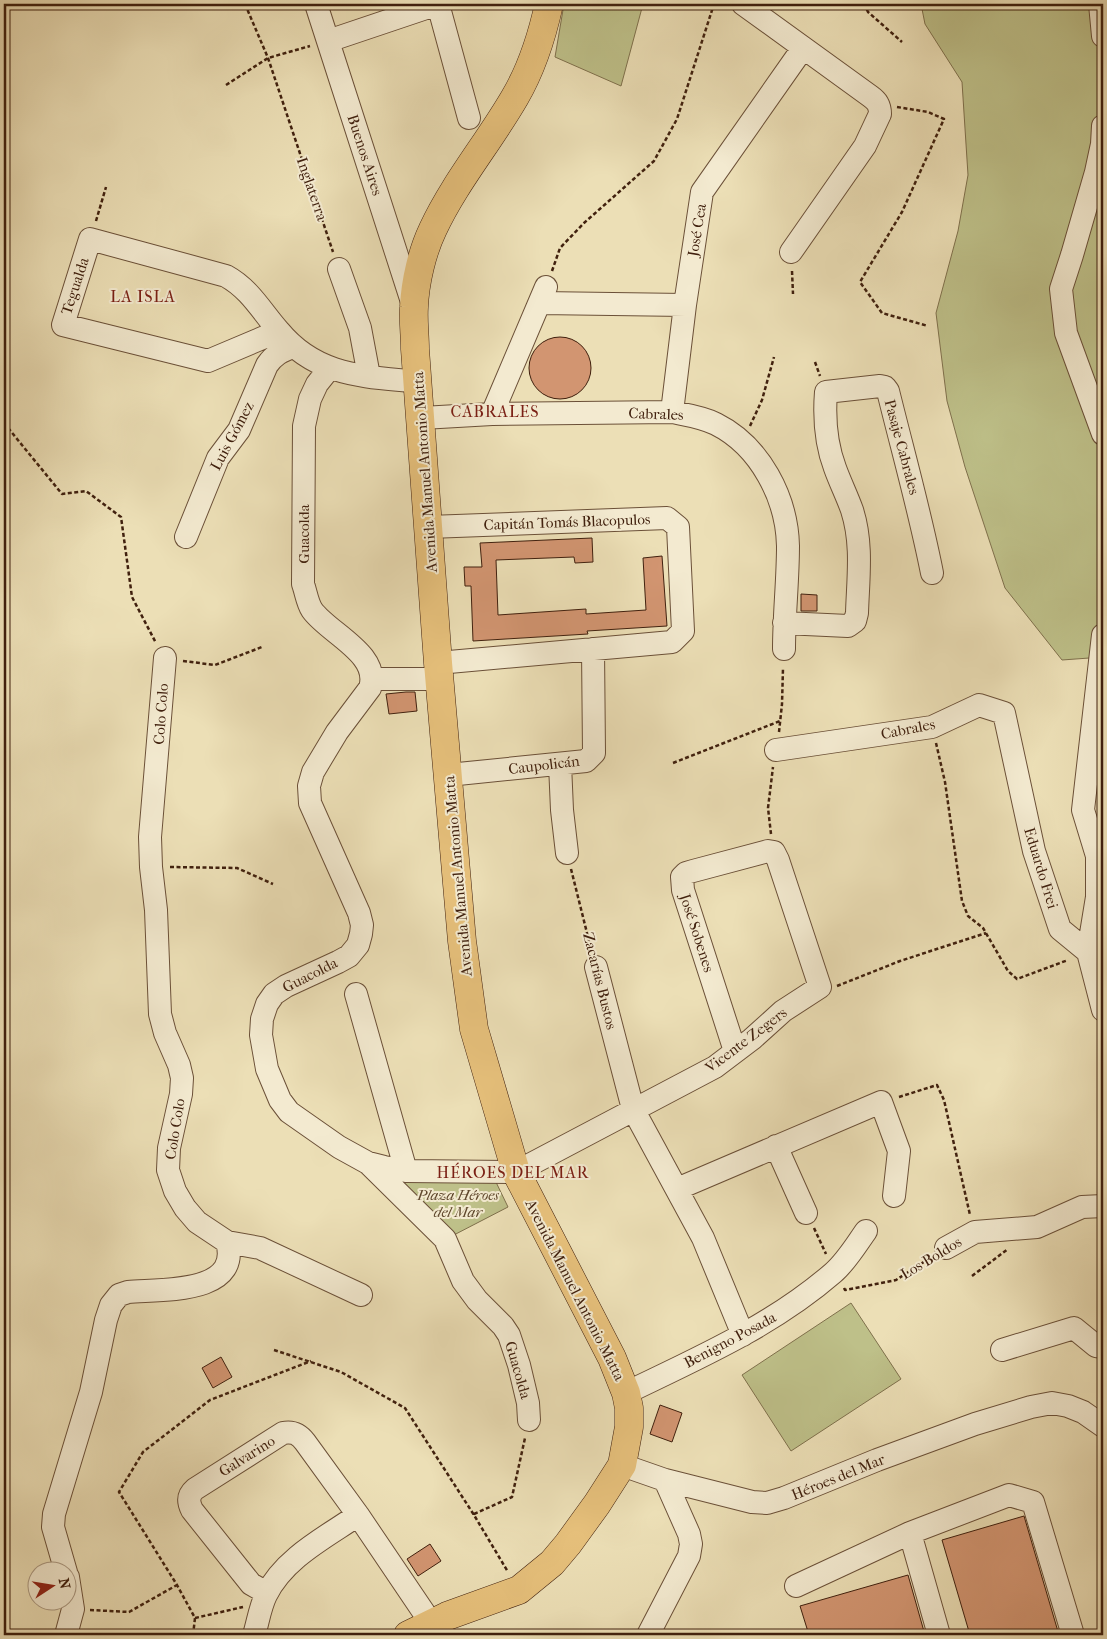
<svg xmlns="http://www.w3.org/2000/svg" width="1107" height="1639" viewBox="0 0 1107 1639" font-family="'IM FELL French Canon',serif">
<style>
.green{fill:#bec089;stroke:#7f704c}
.building{fill:#d29571;stroke:#40200e}
.lines{fill:none;stroke-linecap:round;stroke-linejoin:round}
.minor-casing{stroke:#6b5038;stroke-width:24}
.major-casing{stroke:#40200e;stroke-width:29}
.path{stroke:#40200e;stroke-width:2.5;stroke-dasharray:4 2.5;stroke-linecap:butt}
.minor{stroke:#f3ead0;stroke-width:22}
.major{stroke:#e6c07b;stroke-width:28}
.labels{text-anchor:middle;dominant-baseline:central;stroke-width:4;stroke-linejoin:round;paint-order:stroke}
.street-label{font-size:15px;fill:#40200e;stroke:#f3ead0}
.park-label{font-size:15px;font-style:italic;fill:#60482d;stroke:#f3ead0}
.neighbourhood-label{font-size:16px;letter-spacing:1px;fill:#7a1f14;stroke:#f3ead0}
</style>
<rect width="100%" height="100%" fill="#ecdfb6"/>
<filter id="stains"><feTurbulence type="fractalNoise" baseFrequency=".004" numOctaves="4"/><feColorMatrix values="0 0 0 0 .2 0 0 0 0 .09 0 0 0 0 .02 0 0 0 .5 -.17"/></filter>
<radialGradient id="worn" r=".72"><stop offset=".6" stop-color="#630" stop-opacity="0"/><stop offset="1" stop-color="#630" stop-opacity=".3"/></radialGradient>
<path class="green" d="M564 4H643L621 86 555 57Z
M921 4H1103V657L1062 660 1005 588 965 467 947 401 936 313 958 231 968 175 962 82 925 24Z
M390 1175 494 1178 508 1207 450 1237Z
M851 1303 901 1379 791 1451 742 1375Z"/>
<path class="building" d="M529 368a31 31 0 1 1 62 0a31 31 0 1 1-62 0Z
M592 538 593 562 575 563 574 557 496 560 498 615 586 609V614L646 610 643 558 662 556 667 626 587 631 588 634 473 641 471 586H465L464 567H482L480 543Z
M801 594 817 595V611H801Z
M406 692H415L417 711 389 714 386 694Z
M221 1357 232 1377 213 1388 202 1368Z
M660 1405 682 1413 672 1442 650 1434Z
M1024 1516 1059 1635H970L942 1540Z
M430 1544 441 1561 418 1576 407 1559Z
M908 1575 925 1635H809L800 1606Z"/>
<g class="lines">
<defs>
<path id="minor" d="M316 4 413 305
M438 4 469 118
M743 4 870 96C877 101 880 105 880 114L865 146 791 252
M1100 4 1103 36
M328 41 438 4
M1103 126 1102 144 1096 172 1072 255 1061 289 1066 333 1103 434
M339 269 360 328 369 376
M540 303 685 305
M279 331 208 361 63 325 90 239 226 276C250 289 262 312 279 331 317 377 364 376 419 382
M329 369 317 384 310 399 304 426 303 584C306 592 307 602 312 610 328 633 381 654 370 688L337 732 313 772 309 786 310 803 359 913 362 925 361 934 358 945 349 956 338 962 286 986 274 994 267 1004 262 1019 261 1035 267 1069 280 1100 289 1112 339 1147 368 1163 384 1167 406 1171 516 1172 715 1067 752 1039 783 1011 820 987 778 860 774 852 768 851 693 871 686 873 682 877 683 890 735 1051
M672 412 685 305 702 192 803 48
M492 414 546 287
M422 418 492 414 672 412C687 415 702 417 716 424 760 446 787 498 788 546 788 580 784 615 784 649
M429 527 667 518 678 527 683 631 672 642 438 663
M186 537 218 458 239 430 267 365C274 355 281 351 293 347
M784 623 848 626 855 621 857 613C858 579 863 544 852 510 847 496 840 482 835 468 826 444 824 417 826 392L880 386 885 387 888 391C903 452 920 512 932 573
M372 679H440
M776 750 932 727 979 705 1004 713 1034 851 1060 929 1088 952 1103 1010
M560 764 562 810 567 853
M448 775 586 761 594 753 593 649
M1088 952 1097 897V856L1083 810 1103 635
M596 967 633 1109 703 1238 743 1335
M356 994 406 1171
M776 1146 806 1213
M369 1164 445 1239 463 1281 477 1300 503 1326 509 1335 519 1365 528 1403 529 1420
M677 1189 881 1102 899 1151 894 1196
M227 1242 260 1248 361 1295
M946 1248 975 1232 1037 1227 1082 1207 1103 1206
M1002 1350 1074 1328 1096 1346 1103 1347
M626 1393C698 1358 772 1326 833 1273 846 1262 856 1245 866 1231
M622 1465 665 1480 752 1502 767 1503 784 1498 877 1460 975 1424 1031 1407 1052 1403 1068 1406 1083 1412 1103 1426
M910 1533 939 1635
M66 1572 53 1527 54 1514 91 1392 106 1320 111 1305 119 1295 128 1292C159 1289 242 1295 227 1242L197 1222 185 1208 175 1191 168 1170 169 1148 181 1094 182 1078 179 1065 165 1033 160 1014 156 910 151 867 150 837 165 658
M796 1586 910 1533 1009 1495 1033 1502 1073 1635
M267 1593 251 1584 192 1510C188 1502 188 1495 195 1489L283 1433C293 1431 299 1434 305 1442L358 1515 431 1623
M66 1635 73 1609 68 1577
M254 1635C258 1622 260 1607 266 1595 284 1558 326 1537 358 1515
M648 1635 689 1556 691 1544 689 1534 665 1480"/>
<path id="major" d="M408 1635 447 1616 519 1590 552 1563 568 1544 597 1504 622 1465 629 1427V1408L626 1393 612 1358 516 1172 474 1029 462 941 438 663 415 349C415 335 413 321 414 307 415 282 422 252 433 229 455 182 489 142 515 97 532 68 542 36 549 4"/>
</defs>
<use href="#minor" class="minor-casing"/>
<use href="#major" class="major-casing"/>
<path class="path" d="M245 4 268 58 333 252
M864 4 868 12 902 42
M4 6 5 4
M226 85 268 58 310 46
M897 107 928 112 944 119 902 212 860 282 882 313 928 326
M96 221 106 187
M552 271 560 248 584 223 654 161 677 119 714 4
M792 271 793 294
M815 362 820 376
M4 423 62 494 86 491 121 517 132 597 156 643
M750 426 762 400 774 357
M183 661 215 665 262 647
M779 732 782 704 783 668
M936 743 945 782 962 901 968 916 983 928 1008 971 1017 979 1068 960
M673 763 780 721
M771 834 768 808 773 767
M170 867 237 868 273 884
M571 869 591 949
M837 986 900 961 986 933
M899 1097 937 1085 944 1100 970 1215
M814 1228 826 1254
M972 1276 1008 1249
M844 1288 845 1290 896 1280 930 1258
M274 1350 341 1372 405 1408 474 1515 508 1572
M474 1514 512 1497 525 1438
M90 1610 129 1612 177 1585
M195 1618 243 1607
M193 1635 195 1618 177 1585 119 1492 143 1452 210 1400 311 1361"/>
<use href="#minor" class="minor"/>
<use href="#major" class="major"/>
</g>
<g class="labels">
<g class="street-label">
<text transform="translate(365 155) rotate(72)">Buenos Aires</text>
<text transform="translate(312 189) rotate(71)">Inglaterra</text>
<text transform="translate(697 230) rotate(-81)">José Cea</text>
<text transform="translate(75 286) rotate(-72)">Tegualda</text>
<text transform="translate(656 414) rotate(2)">Cabrales</text>
<text transform="translate(232 436) rotate(-62)">Luis Gómez</text>
<text transform="translate(902 447) rotate(75)">Pasaje Cabrales</text>
<text transform="translate(425 472) rotate(-94)">Avenida Manuel Antonio Matta</text>
<text transform="translate(567 522) rotate(-2)">Capitán Tomás Blacopulos</text>
<text transform="translate(304 534) rotate(-90)">Guacolda</text>
<text transform="translate(161 714) rotate(-86)">Colo Colo</text>
<text transform="translate(908 729) rotate(-11)">Cabrales</text>
<text transform="translate(544 765) rotate(-7)">Caupolicán</text>
<text transform="translate(1041 868) rotate(73)">Eduardo Frei</text>
<text transform="translate(458 876) rotate(-95)">Avenida Manuel Antonio Matta</text>
<text transform="translate(697 933) rotate(72)">José Sobenes</text>
<text transform="translate(310 975) rotate(-27)">Guacolda</text>
<text transform="translate(600 981) rotate(76)">Zacarías Bustos</text>
<text transform="translate(746 1040) rotate(-37)">Vicente Zegers</text>
<text transform="translate(175 1129) rotate(-81)">Colo Colo</text>
<text transform="translate(931 1258) rotate(-31)">Los Boldos</text>
<text transform="translate(575 1290) rotate(63)">Avenida Manuel Antonio Matta</text>
<text transform="translate(730 1340) rotate(-28)">Benigno Posada</text>
<text transform="translate(518 1370) rotate(74)">Guacolda</text>
<text transform="translate(247 1456) rotate(-32)">Galvarino</text>
<text transform="translate(838 1477) rotate(-22)">Héroes del Mar</text>
</g>
<g class="park-label">
<text x="458" y="1195">Plaza Héroes<tspan x="458" dy="17">del Mar</tspan></text>
</g>
<g class="neighbourhood-label">
<text x="143" y="296">LA ISLA</text>
<text x="495" y="411">CABRALES</text>
<text x="513" y="1172">HÉROES DEL MAR</text>
</g>
</g>
<rect width="1107" height="1639" fill="none" stroke="#ecdfb6" stroke-width="20"/>
<rect x="5" y="5" width="1097" height="1629" fill="none" stroke="#40200e" stroke-width="2.5"/>
<rect x="10" y="10" width="1087" height="1619" fill="none" stroke="#40200e"/>
<g transform="translate(52 1586) rotate(78)"><circle r="24" fill="#f3ead0" stroke="#ab9982"/>
<path d="M0-4L9 19L0 12L-9 19Z" fill="#8f2418"/>
<text y="-8" font-size="14" font-weight="bold" text-anchor="middle" fill="#40200e">N</text>
</g>
<rect width="100%" height="100%" filter="url(#stains)"/>
<rect width="100%" height="100%" fill="url(#worn)"/>
</svg>
